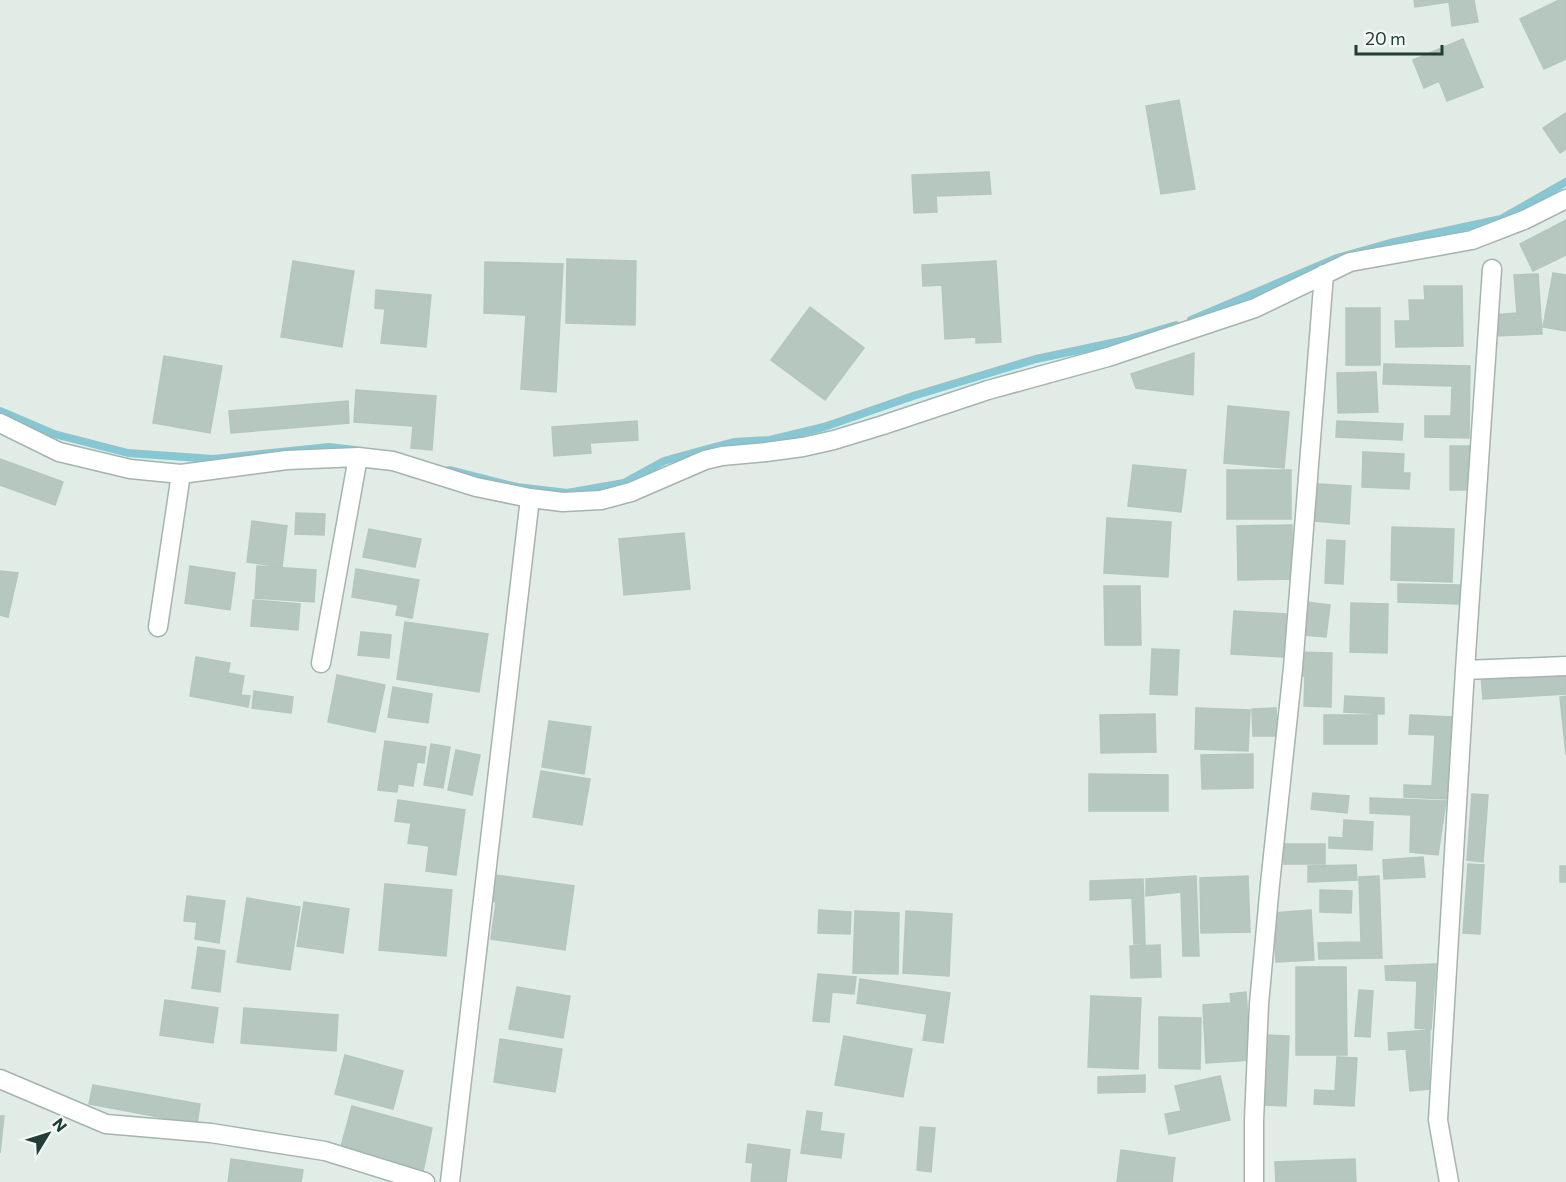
<svg xmlns="http://www.w3.org/2000/svg" width="1566" height="1182" viewBox="0 0 1566 1182" font-family="Commissioner,sans-serif">
<style>
.lines{fill:none;stroke-linecap:round;stroke-linejoin:round}
.stream{stroke:#87c6d3;stroke-width:8}
.building{fill:#b6c7c0;stroke:#b3c6bf;stroke-width:1.5}
.minor-casing{stroke:#a4b4ae;stroke-width:21}
.tertiary-casing{stroke:#a4b4ae;stroke-width:21}
.minor{stroke:#fff;stroke-width:18}
.tertiary{stroke:#fff;stroke-width:18}
</style>
<rect width="100%" height="100%" fill="#e1ece7"/>
<g class="lines">
<path class="stream" d="M1191 320 1337 258 1390 243 1501 219 1566 182
M0 411 54 434 128 453 213 459 329 447 355 450
M449 470 517 487 567 493 624 483 664 461 707 449 734 442 770 440 824 427 913 396 1036 359 1126 340 1176 325"/>
</g>
<path class="building" d="M1414 0H1474L1478 22 1452 26 1449 2 1415 7Z
M1559 0H1566V59L1544 69 1520 19Z
M1463 39 1483 87 1447 101 1439 81 1424 88 1413 60Z
M1179 100 1195 189 1161 194 1146 106Z
M1566 113V149L1560 153 1543 128Z
M989 172 991 194 936 196 937 212 914 213 912 175Z
M1566 220V255L1533 271 1520 244Z
M567 259 636 261 635 325 566 323Z
M293 261 354 271 342 347 281 337Z
M996 261 1001 342 976 343V337L945 339 942 285 923 286 922 265Z
M485 262 563 264 556 392 521 389 526 315 484 313Z
M1553 273 1566 275V331L1543 327Z
M1538 274 1542 334 1494 336 1493 315 1517 313 1514 275Z
M1424 286H1462L1463 346 1396 347 1395 321H1410L1409 300H1425Z
M376 290 431 295 426 347 381 343 385 309 375 308Z
M810 307 864 348 825 400 771 360Z
M1346 308H1380V365H1346Z
M1194 353 1193 395 1136 388 1131 374Z
M164 356 222 366 210 433 153 423Z
M1384 364 1470 366 1469 438 1425 437V416H1451L1452 386 1383 384Z
M1376 372 1378 412 1338 413 1337 373Z
M356 390 436 396 432 450 411 448 413 426 354 422Z
M348 401 349 423 231 433 229 411Z
M1228 406 1289 412 1284 468 1224 463Z
M637 421 638 440 590 443 591 453 554 456 552 427Z
M1337 421 1403 424 1402 440 1336 437Z
M1450 446H1470L1471 490H1450Z
M1363 452 1404 454 1403 473H1410L1409 489 1362 487Z
M0 459 63 482 55 505 0 485Z
M1133 465 1186 470 1181 512 1128 506Z
M1227 470H1291V519H1227Z
M1318 484 1351 486 1349 524 1315 521Z
M296 513 325 514 324 535 295 534Z
M1107 518 1171 522 1168 577 1104 573Z
M252 521 287 526 282 567 247 562Z
M1292 525V579L1238 580 1237 526Z
M1392 527 1454 529 1452 582 1391 580Z
M369 529 421 539 415 567 363 557Z
M684 533 690 589 624 595 619 539Z
M1327 540 1345 541 1343 584 1325 583Z
M190 566 235 573 230 610 185 603Z
M257 566 316 570 314 602 255 598Z
M356 569 419 580 412 618 396 615 398 605 352 597Z
M0 571 18 573 8 617 0 615Z
M1398 584 1460 585V604L1398 602Z
M1104 586H1140L1141 645H1105Z
M253 600 300 604 298 630 251 626Z
M1306 602 1330 605 1326 637 1303 635Z
M1351 603 1388 604 1387 653 1350 652Z
M1234 611 1286 614 1284 657 1231 654Z
M405 622 488 634 479 692 397 679Z
M361 632 391 635 389 658 358 655Z
M1152 649 1179 650 1177 695 1150 694Z
M1297 652 1332 653 1331 707 1304 706 1305 676H1296Z
M196 657 230 663 228 673 244 676 241 695 250 696 248 707 190 696Z
M1566 672V694L1483 699 1481 675Z
M337 675 385 685 375 732 328 722Z
M393 687 432 694 428 723 388 717Z
M254 691 293 697 291 713 252 708Z
M1345 696 1384 698V714L1344 712Z
M1566 696V755L1560 697Z
M1196 708 1250 710 1248 751 1195 749Z
M1276 708 1277 736H1253L1252 709Z
M1155 714 1156 752 1101 753 1100 715Z
M1324 715H1377V744H1324Z
M1410 715 1452 717 1448 799 1404 797V785L1432 786 1435 735 1409 734Z
M549 721 591 727 584 774 542 767Z
M385 741 426 747 424 763 417 762 413 786 398 784 397 792 378 790Z
M431 744 450 747 443 788 424 785Z
M456 750 480 755 472 795 448 790Z
M1253 754V788L1202 789 1201 755Z
M541 771 590 779 582 825 533 817Z
M1089 774 1168 775V811H1089Z
M1313 793 1349 796 1347 813 1311 809Z
M1472 794 1488 795 1483 862 1467 860Z
M1370 798 1446 801 1438 855 1410 852 1411 815 1370 813Z
M398 800 465 810 456 875 426 871 429 846 408 843 411 823 395 821Z
M1344 820 1373 822 1372 850 1329 848V837L1343 838Z
M1283 844H1325V864H1284Z
M1423 857 1425 877 1384 879 1383 860Z
M1468 864 1484 865 1480 934 1463 933Z
M1356 865 1357 880 1308 882V866Z
M1560 866H1566V882H1560Z
M495 875 574 886 565 950 491 939 496 902 491 901Z
M1196 876 1199 956H1183L1181 892 1146 896V879Z
M1248 876 1250 932 1201 933 1200 878Z
M1379 876 1382 958 1319 959 1318 943 1361 942 1359 877Z
M1143 879 1145 944H1134L1132 898 1090 900V881Z
M385 884 452 890 446 956 379 950Z
M1320 890 1352 891 1351 913 1320 912Z
M187 896 225 901 219 943 195 939 197 922 184 921Z
M247 898 300 907 290 970 237 962Z
M304 902 349 909 343 953 297 946Z
M819 910 851 912 850 934 818 933Z
M1311 910 1314 960 1276 962 1273 913Z
M855 911 899 913 898 974 853 973Z
M906 911 952 914 949 976 903 973Z
M1160 945 1161 977 1131 978 1130 946Z
M198 947 225 951 220 992 192 988Z
M1436 964 1431 1029 1415 1028 1417 981 1386 980 1385 966Z
M1296 967H1346L1347 1055H1296Z
M818 974 856 977 854 994 832 992 829 1022 813 1021Z
M860 979 950 993 943 1043 923 1040 927 1014 857 1003Z
M517 987 570 996 563 1038 509 1029Z
M1359 990 1373 991 1370 1037 1355 1036Z
M1246 992 1251 1060 1206 1063 1203 1005 1231 1003 1230 994Z
M1091 996 1141 998 1138 1069 1088 1067Z
M165 1000 218 1008 213 1043 160 1035Z
M244 1008 338 1015 336 1051 241 1043Z
M1159 1017 1201 1018 1200 1069 1159 1068Z
M1430 1030 1429 1089 1410 1091 1406 1049 1389 1050 1388 1033Z
M1264 1035 1289 1036 1286 1106 1261 1105Z
M844 1036 912 1049 903 1097 835 1085Z
M500 1039 562 1049 555 1092 494 1082Z
M345 1055 403 1071 393 1109 335 1094Z
M1337 1057 1357 1058 1354 1106 1314 1104 1315 1090 1335 1091Z
M1145 1075V1092L1098 1093V1077Z
M1220 1076 1230 1120 1169 1134 1165 1114 1181 1111 1175 1086Z
M93 1085 200 1104 197 1124 89 1104Z
M352 1106 432 1128 423 1171 339 1154Z
M807 1111 822 1113 820 1131 844 1134 841 1158 801 1153Z
M0 1116H4L0 1153Z
M920 1127 935 1128 931 1172 917 1170Z
M748 1144 790 1150 786 1182H751L753 1163 746 1162Z
M1121 1150 1175 1158 1172 1182H1117Z
M231 1159 303 1170 301 1182H228Z
M1355 1159 1356 1182H1276L1275 1162Z"/>
<g class="lines">
<defs>
<path id="minor" d="M0 423 59 452 130 469 181 474 287 460 358 457 393 461 476 487 530 498 563 502 601 500 631 492 705 460 722 456 766 452 803 447 834 440 883 425 988 390 1108 357 1255 308 1350 262 1472 240 1524 220 1566 199
M158 627 181 474
M321 663 358 457
M1465 670 1566 666
M450 1182 530 498
M1254 1182V1120L1259 1004 1270 884 1293 668 1324 274
M1449 1182 1438 1120 1465 670 1492 269"/>
<path id="tertiary" d="M0 1079 106 1124 211 1133 325 1151 425 1182"/>
</defs>
<use href="#minor" class="minor-casing"/>
<use href="#tertiary" class="tertiary-casing"/>
<use href="#minor" class="minor"/>
<use href="#tertiary" class="tertiary"/>
</g>
<g transform="translate(48 1134) rotate(52)" stroke="#f2f8f5" stroke-width="4.5" paint-order="stroke">
<path d="M0-4.5L10 22L0 15L-10 22Z" fill="#213d36"/>
<text y="-9" font-size="16" font-weight="bold" text-anchor="middle" fill="#213d36">N</text>
</g>
<path d="M1356 45v9h86v-9" fill="none" stroke="#213d36" stroke-width="3"/>
<text x="1365" y="45" font-size="18" fill="#213d36" stroke="#f2f8f5" stroke-width="4.5" paint-order="stroke">20 m</text>
</svg>
